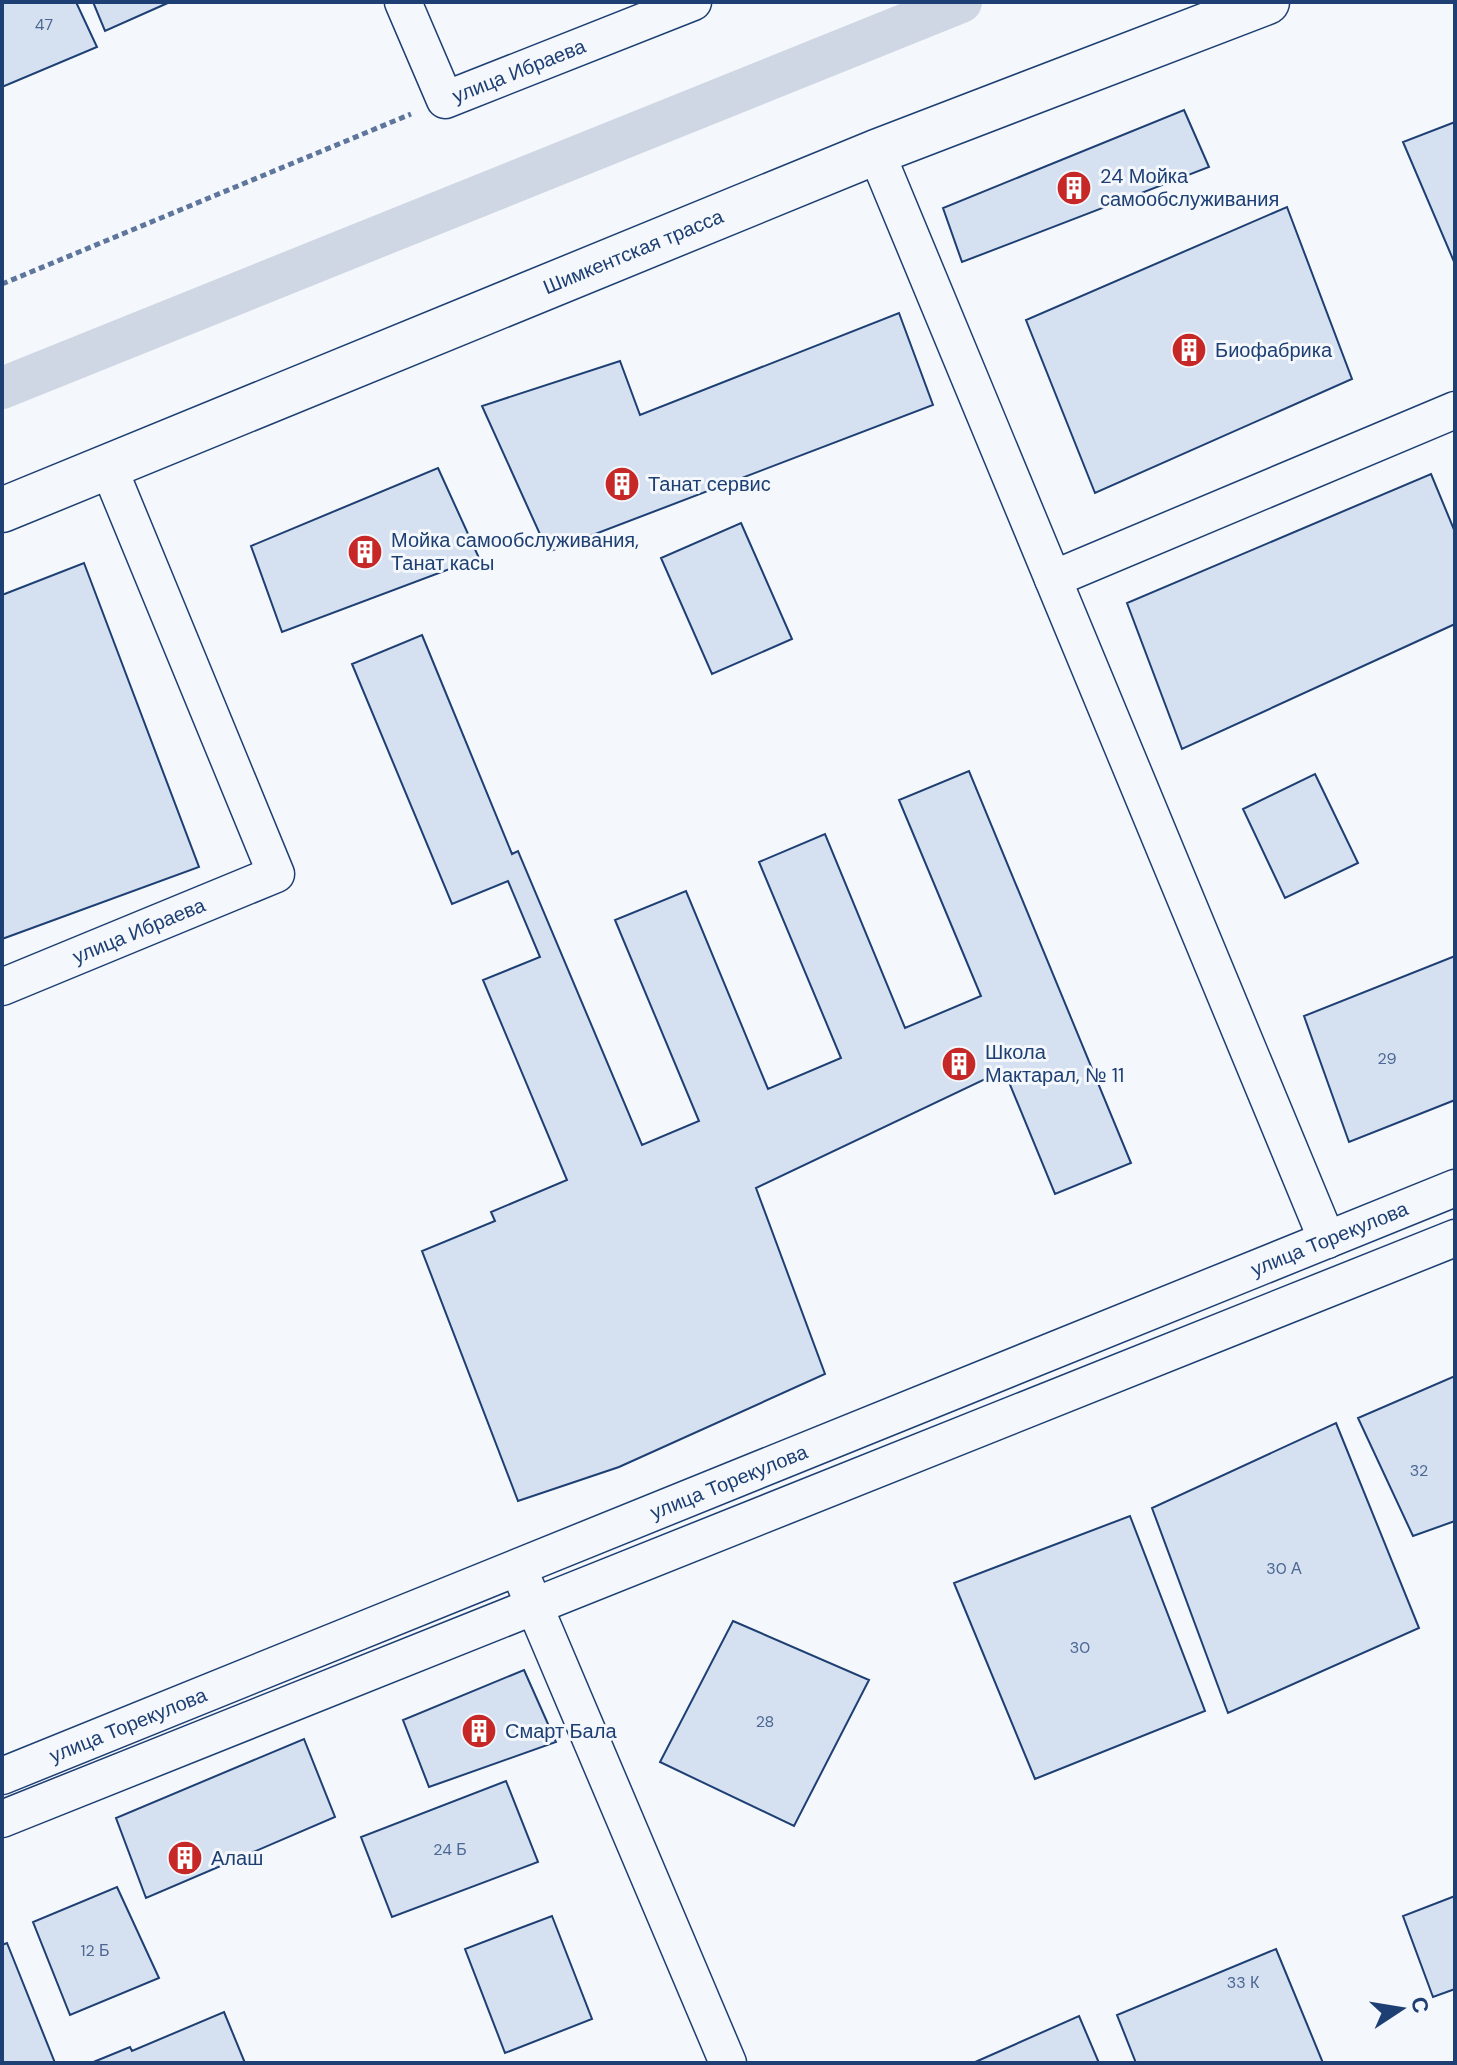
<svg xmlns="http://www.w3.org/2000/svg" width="1457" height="2065" viewBox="0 0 1457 2065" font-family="'DM Sans',sans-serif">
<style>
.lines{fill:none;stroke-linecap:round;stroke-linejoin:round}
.canal{stroke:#cfd7e4;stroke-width:42}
.building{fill:#d5e0f0;stroke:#1d3f73;stroke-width:2}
.minor-casing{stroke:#1d3f73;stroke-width:39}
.primary-casing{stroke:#1d3f73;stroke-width:47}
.path{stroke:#5e769c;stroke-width:5;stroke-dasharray:6 4;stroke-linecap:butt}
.minor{stroke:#f4f7fb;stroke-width:36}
.primary{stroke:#f4f7fb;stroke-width:44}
.labels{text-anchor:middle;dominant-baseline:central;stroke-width:6;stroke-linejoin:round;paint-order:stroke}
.number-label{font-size:16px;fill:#4b6792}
.street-label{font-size:20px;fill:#1d3f73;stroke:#f4f7fb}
.poi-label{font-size:20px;fill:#1d3f73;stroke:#f4f7fb;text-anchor:start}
</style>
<rect width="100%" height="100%" fill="#f4f7fb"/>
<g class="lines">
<path class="canal" d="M2 388 961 2"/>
</g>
<path class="building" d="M2 2H76L97 47 2 87Z
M93 2H170L105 31Z
M1184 110 1209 167 962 262 943 208Z
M1455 122V264L1403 142Z
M1287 207 1352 379 1095 493 1026 320Z
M899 313 933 405 548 552 482 406 620 361 640 415Z
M438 468 479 558 282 632 251 546Z
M1431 474 1455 532V624L1182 749 1127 603Z
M741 523 792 639 712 674 661 558Z
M84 563 199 867 2 939V595Z
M422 635 512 854 518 851 642 1145 699 1121 615 920 686 891 768 1089 841 1058 759 862 825 834 905 1028 981 996 899 800 969 771 1131 1163 1055 1194 1004 1070 756 1188 825 1374 619 1467 518 1501 422 1251 495 1221 491 1212 567 1180 483 980 540 957 508 881 452 904 352 664Z
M1315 774 1358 863 1285 898 1243 809Z
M1455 956V1100L1349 1142 1304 1016Z
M1455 1376V1521L1413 1536 1358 1418Z
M1336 1423 1419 1628 1228 1713 1152 1508Z
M1130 1516 1205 1711 1035 1779 954 1583Z
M733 1621 869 1680 794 1826 660 1762Z
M524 1670 556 1742 429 1787 403 1720Z
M304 1739 335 1817 146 1898 116 1818Z
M506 1781 538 1862 392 1917 361 1837Z
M117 1887 159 1978 70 2015 33 1922Z
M1455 1896V1989L1433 1997 1403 1916Z
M552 1916 592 2019 505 2053 465 1949Z
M7 1943 55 2063H2V1945Z
M1276 1949 1323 2063H1136L1117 2015Z
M224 2012 245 2063H91L130 2047 132 2051Z
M1079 2016 1099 2063H973Z"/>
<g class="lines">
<defs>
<g id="minor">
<path id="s1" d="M403 2 445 100 693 2"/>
<path d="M876 152 1327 1240"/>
<path d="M1053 579 1455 410"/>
<path id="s2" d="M2 987 276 874 108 466"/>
<path d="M525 1584 728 2063"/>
<path id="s3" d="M2 1776 1455 1188"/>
<path d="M2 1819 1455 1238"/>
</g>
<g id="primary">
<path id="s4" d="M2 510 876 152 1267 2"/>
</g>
</defs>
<use href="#minor" class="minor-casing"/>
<use href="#primary" class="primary-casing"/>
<path class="path" d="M2 284 411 114"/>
<use href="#minor" class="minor"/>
<use href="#primary" class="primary"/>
</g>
<defs>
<symbol id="building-disc" viewBox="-11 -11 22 22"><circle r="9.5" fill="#c62828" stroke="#f4f7fb"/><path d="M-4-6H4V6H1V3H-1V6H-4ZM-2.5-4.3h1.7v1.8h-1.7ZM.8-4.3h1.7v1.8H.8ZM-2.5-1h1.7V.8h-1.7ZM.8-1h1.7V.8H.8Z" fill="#fff"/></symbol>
</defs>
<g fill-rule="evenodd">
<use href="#building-disc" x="1054" y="168" width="40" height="40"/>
<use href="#building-disc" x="1169" y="330" width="40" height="40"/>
<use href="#building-disc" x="602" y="464" width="40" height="40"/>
<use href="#building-disc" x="345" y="532" width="40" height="40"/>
<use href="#building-disc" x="939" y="1044" width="40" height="40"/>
<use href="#building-disc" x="459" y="1711" width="40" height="40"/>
<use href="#building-disc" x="165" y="1838" width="40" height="40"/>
</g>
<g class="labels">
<g class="number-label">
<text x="44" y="24">47</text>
<text x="1387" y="1058">29</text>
<text x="1419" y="1470">32</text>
<text x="1284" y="1568">30 А</text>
<text x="1080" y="1647">30</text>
<text x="765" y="1721">28</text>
<text x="450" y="1849">24 Б</text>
<text x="95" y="1950">12 Б</text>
<text x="1243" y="1982">33 К</text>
</g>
<g class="street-label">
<text stroke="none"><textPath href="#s1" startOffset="186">улица Ибраева</textPath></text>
<text stroke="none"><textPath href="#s4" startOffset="682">Шимкентская трасса</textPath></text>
<text stroke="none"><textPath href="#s2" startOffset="148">улица Ибраева</textPath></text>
<text stroke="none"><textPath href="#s3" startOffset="1432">улица Торекулова</textPath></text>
<text stroke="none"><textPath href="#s3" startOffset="784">улица Торекулова</textPath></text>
<text stroke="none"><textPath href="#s3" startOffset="136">улица Торекулова</textPath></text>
</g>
<g class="poi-label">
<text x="1100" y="176">24 Мойка<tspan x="1100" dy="23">самообслуживания</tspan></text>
<text x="1215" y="350">Биофабрика</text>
<text x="648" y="484">Танат сервис</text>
<text x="391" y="540">Мойка самообслуживания,<tspan x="391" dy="23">Танат касы</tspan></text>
<text x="985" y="1052">Школа<tspan x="985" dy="23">Мактарал, № 11</tspan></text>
<text x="505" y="1731">Смарт Бала</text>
<text x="211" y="1858">Алаш</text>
</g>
</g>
<rect width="1457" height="2065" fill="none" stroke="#1d3f73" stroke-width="8"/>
<g transform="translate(1401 2009) rotate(78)" stroke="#f4f7fb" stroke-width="6" paint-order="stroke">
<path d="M0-6L14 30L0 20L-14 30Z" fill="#1d3f73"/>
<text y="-12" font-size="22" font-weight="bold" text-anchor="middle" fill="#1d3f73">С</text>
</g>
</svg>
